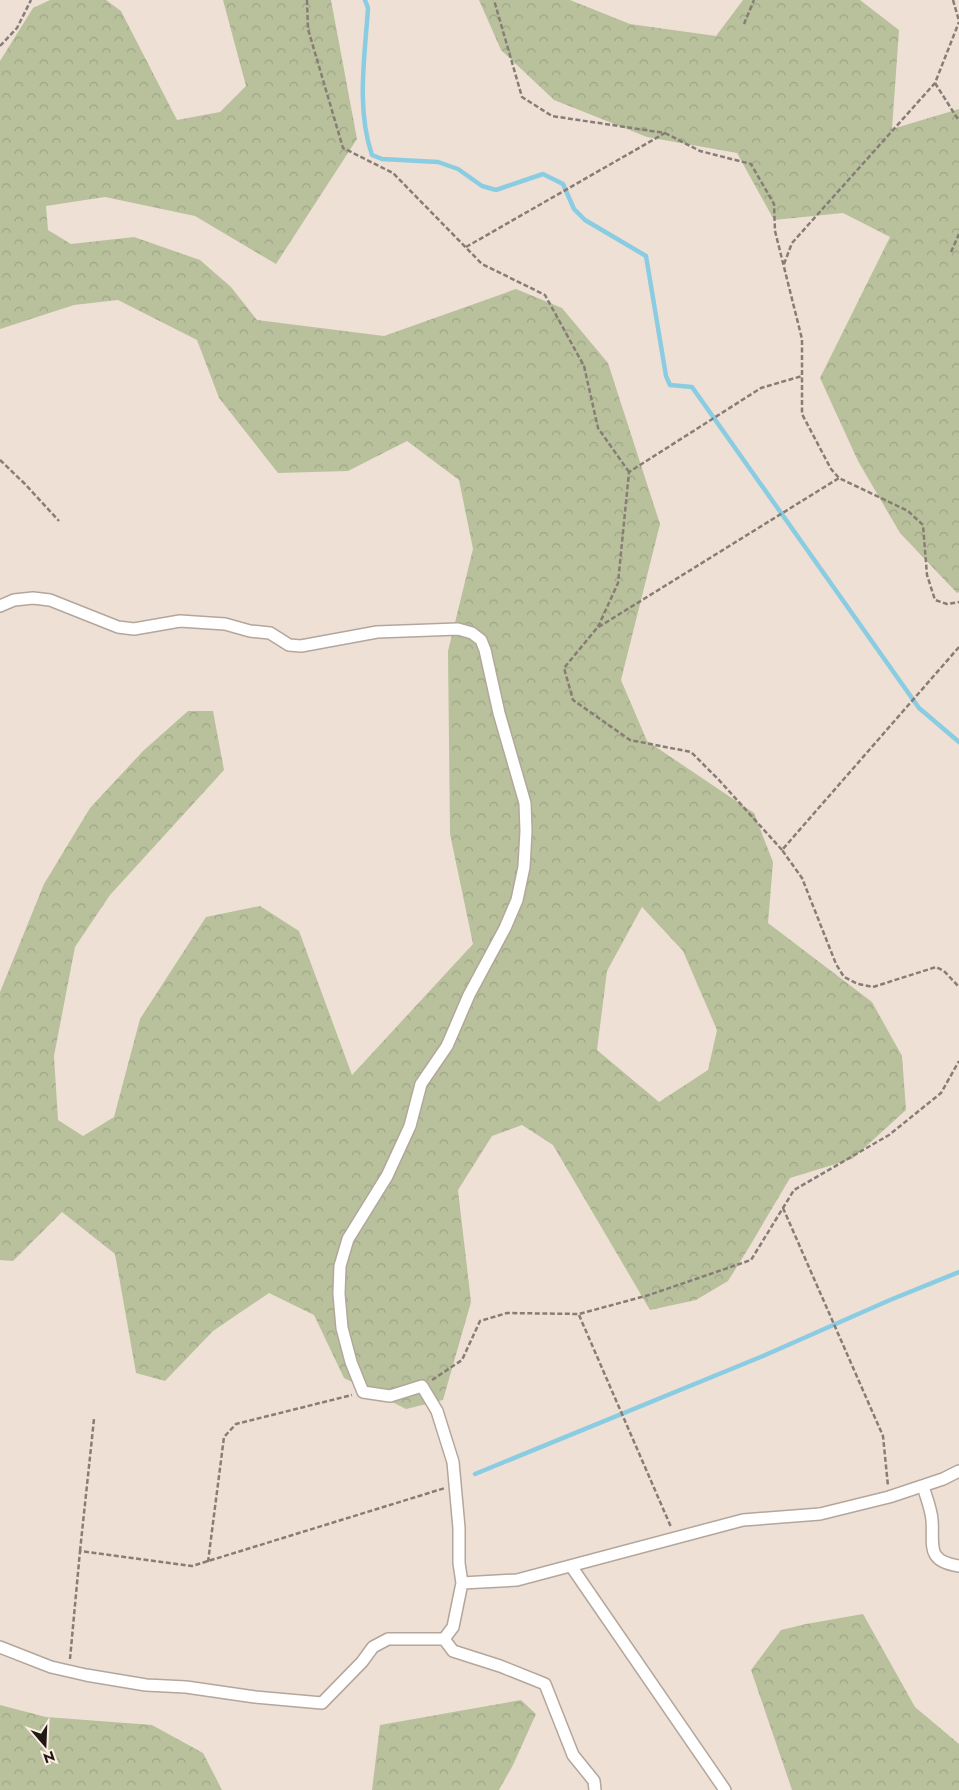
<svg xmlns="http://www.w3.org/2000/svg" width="959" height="1790" viewBox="0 0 959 1790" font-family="Jost,sans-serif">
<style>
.forest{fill:url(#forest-crowns);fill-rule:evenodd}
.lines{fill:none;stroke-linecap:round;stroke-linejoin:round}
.stream{stroke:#8acce2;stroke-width:4.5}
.minor-casing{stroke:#b4a69b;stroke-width:14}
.path{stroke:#887d76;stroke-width:2.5;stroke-dasharray:5 2.5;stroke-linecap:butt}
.minor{stroke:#fff;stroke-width:11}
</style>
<defs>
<pattern id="forest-crowns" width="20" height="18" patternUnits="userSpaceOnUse" patternTransform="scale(1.25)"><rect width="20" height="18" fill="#b8c19c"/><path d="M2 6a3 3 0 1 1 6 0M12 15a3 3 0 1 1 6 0" fill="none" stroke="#9ea586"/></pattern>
</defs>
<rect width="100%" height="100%" fill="#efe0d5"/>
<path class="forest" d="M50 0H106L121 11 177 120 220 112 246 86 223 0H331L357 139 276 264 195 216 105 197 46 206 48 230 71 244 134 237 200 260 231 287 257 320 384 336 516 289 562 308 608 363 660 524 621 680 647 741 754 813 773 862 768 923 872 1002 902 1056 906 1110 852 1159 790 1178 748 1249 728 1281 696 1300 650 1310 553 1145 522 1125 492 1136 458 1190 471 1302 443 1400 406 1409 344 1378 314 1315 269 1293 213 1331 165 1381 136 1373 115 1254 62 1212 13 1261 0 1260V992L44 884 90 808 143 751 188 711H213L224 770 110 895 75 947 54 1056 58 1120 83 1136 114 1117 140 1019 206 917 260 906 299 931 352 1075 473 944 450 834 448 651 473 549 459 480 407 441 348 471 278 473 219 398 197 340 118 300 74 305 0 329V61L33 8ZM642 907 683 951 717 1030 708 1070 659 1102 597 1050 607 971Z
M479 0H570L630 24 716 36 743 0H860L899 30 892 129 959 109V592L957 593 900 533 858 461 820 378 890 237 843 213 774 220 737 153 647 137 554 100 501 50Z
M863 1614 915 1707 959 1744V1790H792L751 1670 781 1630 806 1624Z
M521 1700 536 1714 513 1765 499 1790H372L380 1725Z
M0 1705 46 1717 152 1725 203 1753 222 1790H0Z"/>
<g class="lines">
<path class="stream" d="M365 0 368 8C365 55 356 109 372 155L382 159 438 162 458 169 482 186 496 190 543 174 563 184 574 209 585 220 646 256 666 376 670 385 692 387 919 708 959 742
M475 1474 763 1356 890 1300 959 1272"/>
<defs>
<path id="minor" d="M0 606 14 600 33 598 50 600 118 627 134 629 180 621 225 624 250 631 270 633 289 645 301 646 377 632 458 629 472 633 481 640 485 650 499 713 525 803 526 831 524 867 517 900 505 928 469 995 447 1046 421 1084 410 1126 387 1176 348 1239 340 1266 339 1294 342 1328 351 1362 363 1392 390 1396 422 1386 437 1411 453 1462 459 1528V1563L462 1583 453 1627 444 1639
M923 1486C926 1497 931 1508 932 1520 934 1545 925 1561 959 1566
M571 1566 725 1790
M462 1583 517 1580 743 1520 820 1514 889 1497 943 1479 959 1471
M444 1639 453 1651 500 1666 545 1684 573 1755 594 1781 595 1790
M0 1647 51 1667 86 1675 146 1685 186 1687 255 1697 322 1703 362 1662 373 1647 388 1639H444"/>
</defs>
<use href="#minor" class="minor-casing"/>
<path class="path" d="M307 0 308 29 343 148 393 173 482 264 545 295 584 366 598 428 629 472
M953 0 959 21
M744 24 754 0
M0 46 17 28 31 0
M935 83 959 121
M665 133 700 151 751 164 774 204 775 231 802 339V414L831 469 839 478 908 511 923 525 927 575 935 600 947 604 959 602
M466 247 665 133 552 116 522 97 494 0
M951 252 959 234
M784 264 792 243 935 83 959 22
M0 460 25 484 59 521
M598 627 618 583 629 472 761 388 802 376
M959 647 782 850 802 878 836 964 844 977 858 984 873 987 936 967 944 971 959 987
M782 850 719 780 691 752 630 740 573 700 564 668 597 628 839 478
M783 1208 883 1436 888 1486
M579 1315 671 1527
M432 1380 462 1360 480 1321 507 1313 579 1314 649 1295 751 1260 794 1190 889 1135 941 1093 959 1061
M80 1551 94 1419
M208 1562 224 1437 236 1424 352 1395
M70 1659 80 1551 192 1566 445 1488"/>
<use href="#minor" class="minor"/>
</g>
<g transform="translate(45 1745) rotate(161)" stroke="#fdeee2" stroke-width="4" paint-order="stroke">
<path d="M0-4L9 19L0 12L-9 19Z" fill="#201a16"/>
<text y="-8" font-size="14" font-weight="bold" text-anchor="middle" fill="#201a16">N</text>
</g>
</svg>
